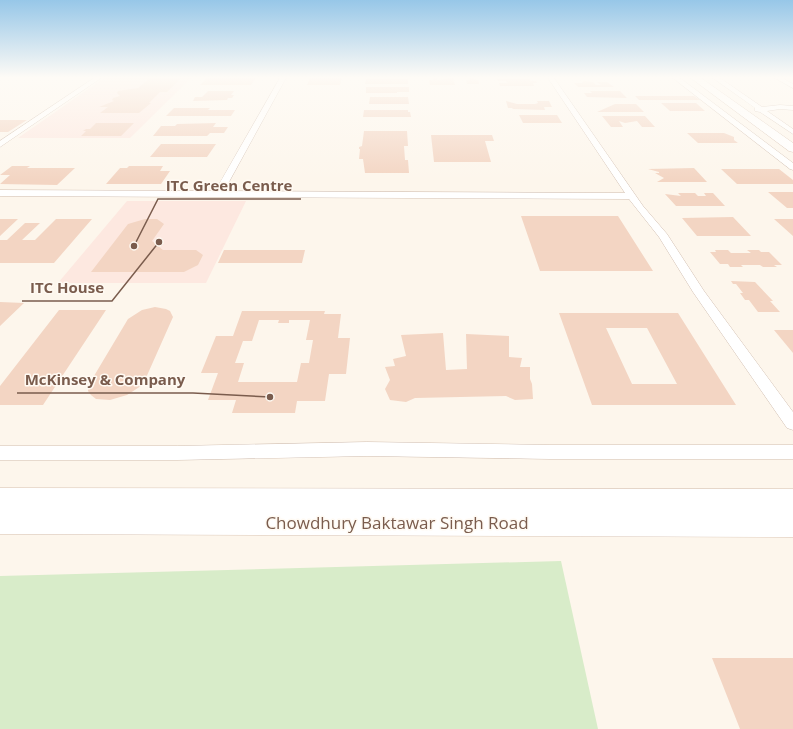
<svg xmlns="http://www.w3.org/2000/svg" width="793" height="729" viewBox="0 0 793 729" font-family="'Open Sans',sans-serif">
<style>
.commercial{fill:#fde8e0}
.green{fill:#d8ecc9}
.building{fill:#f3d5c3;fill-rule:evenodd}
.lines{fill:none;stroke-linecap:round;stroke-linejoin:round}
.street-casing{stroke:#d1beb0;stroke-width:1}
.secondary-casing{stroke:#d6c0b0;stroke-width:1}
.street{fill:#fff;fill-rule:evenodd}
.secondary{fill:#fff;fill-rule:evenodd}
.labels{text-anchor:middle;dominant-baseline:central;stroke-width:3;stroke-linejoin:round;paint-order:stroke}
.near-street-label{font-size:17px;fill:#7a5c4d;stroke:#fffaf3}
.leader{fill:none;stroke:#7a5c4d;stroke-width:1.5}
.callout-dot{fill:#7a5c4d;stroke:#fffaf3;stroke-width:1.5}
.callout-label{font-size:15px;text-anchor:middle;font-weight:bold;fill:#7a5c4d;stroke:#fffaf3;stroke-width:3;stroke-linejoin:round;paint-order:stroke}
</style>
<rect width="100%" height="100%" fill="#fdf6ec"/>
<path class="commercial" d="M104 78H191L130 138H18Z
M127 201H246L206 283H58Z"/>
<path class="green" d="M561 561 598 729H0V576Z"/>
<path class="building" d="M207 78H256L251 85H200Z
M310 78H342L340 85H307Z
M433 78H436L437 80 453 78 455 85H430L429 80H433Z
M469 78 478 80 479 84H467L466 80H470Z
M149 79H180L167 92H160L149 103H151L139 113H100L108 107H99L114 101 112 100 113 98 120 96 117 93 118 91 138 88Z
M366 79H408V84H365Z
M497 79H530L531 81H536L537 83H533L534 86H500L499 83H507L506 81H498Z
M583 81 593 82 596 85H601L597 82H607L614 87H578L574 83H582Z
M366 87H409V92H397V93H366Z
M208 91H234L231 95H234L232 98H228L227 100 193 101 195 97H202Z
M590 91H620L627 98 587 97 584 93H592Z
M635 96H694L700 100H639Z
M370 97H408L409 104H369Z
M506 101 517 104H535L538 103 537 101H549L552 107H544L545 110 513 109 512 108H508Z
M661 103H696L705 111H670Z
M615 104H636L644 112H597Z
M174 108H210L208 110H235L231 116H166Z
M364 110H408V112H410L411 117H363Z
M519 115H557L562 123H523Z
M602 116H645L655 127H642L637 121 625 123 619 121 623 127H611Z
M0 120H27L8 132H0Z
M96 123H134L121 136H81L86 131H83L86 129H90Z
M216 123 213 127H228L224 133H210L207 136H153L161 126H175L177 124Z
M364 131H407L408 146H404L405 160H408L409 173H365L363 159H359L360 149H359V147L362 146Z
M687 133H724L734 137V140L738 143H698Z
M431 135H492L494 141H485L491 162H434Z
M161 144H216L207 157H150Z
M12 166H30L27 168H75L57 185 0 184 10 175H0Z
M129 166H163L160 171H170L161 184H106L120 168H127Z
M694 168 707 182H657L664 178 655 173H659V172L648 169Z
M721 169H779L793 180V184H737Z
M768 192H793V208H787Z
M678 193H695L698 196H706L704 193H713L725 206H676L665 194 681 196Z
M521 216H618L653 271H540Z
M733 217 751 236H697L682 218Z
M0 219H18L0 236Z
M56 219H92L54 263H0V240H7L25 223H40L22 240H35Z
M145 219H157L164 224 152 241 163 250H196L203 255 198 265 184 272H91L128 224Z
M774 219H793V236Z
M224 250H305L302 263H218Z
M715 250H728L731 253H751L747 250H759L761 252H769L782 265H774L777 267H763L760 265H741L743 267H730L728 264H720L710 252H716Z
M731 281 755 282 773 301H770L780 312H758L749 300H745L740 293H743L736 284H733Z
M0 302 24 303 0 326Z
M155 307 166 309 170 311 173 317 145 380 141 386 127 395 110 400 96 399 91 395 88 391V386L128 319 142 310Z
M59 310H106L43 405H0V386Z
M242 311H325L324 314H341L338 338H350L346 374H329L325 401H297L295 413H232L236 400H208L218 373H201L216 336H233ZM259 320H279L278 323H289V320H310L306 340H313L309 363H301L297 382H238L244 363H235L243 341H252Z
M559 313H678L736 405H592ZM606 328H647L677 384H632Z
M774 330H793V353Z
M443 333 446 370 467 369 466 334 509 336V357L522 358 520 367H530V379L532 384 533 399 515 400 506 396 415 398 406 402 390 400 385 389 390 380 385 367 395 366 393 359 406 356 401 335Z
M712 658H793V729H740Z"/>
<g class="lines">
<defs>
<path id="street" d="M94 78H101L0 147V141Z
M280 78H286L224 191 625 193 548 78H554L643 206 667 234 704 291 793 412V430L787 428 693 292 659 237 629 199 0 196V190L215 191Z
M673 78H680L793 163V170L790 169Z
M713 78H720L762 107 780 105 793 106V110L780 109 767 111 793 129V134L760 112 755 111V108Z
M775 78H782L793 84V88Z
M367 442 550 445H793V459H550L367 456 177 460H0V446H177Z"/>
<path id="secondary" d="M691 78H701L793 143V152L789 151Z
M0 488 793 489V537L0 534Z"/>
</defs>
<use href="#street" class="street-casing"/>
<use href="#secondary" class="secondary-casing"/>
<use href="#street" class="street"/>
<use href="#secondary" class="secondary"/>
</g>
<linearGradient id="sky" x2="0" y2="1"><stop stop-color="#97c7e8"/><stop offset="0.43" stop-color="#fefbf6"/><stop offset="1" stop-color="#fefbf6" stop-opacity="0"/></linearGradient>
<rect width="793" height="180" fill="url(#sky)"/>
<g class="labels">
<g class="near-street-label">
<text x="397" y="522">Chowdhury Baktawar Singh Road</text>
</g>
</g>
<path class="leader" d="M134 246L158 199H301M159 242L112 301H22M270 397L193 393H17"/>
<g class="callout-dot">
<circle cx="134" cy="246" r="4"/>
<circle cx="159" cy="242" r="4"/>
<circle cx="270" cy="397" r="4"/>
</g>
<g class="callout-label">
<text x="229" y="191">ITC Green Centre</text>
<text x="67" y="293">ITC House</text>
<text x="105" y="385">McKinsey &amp; Company</text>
</g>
</svg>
